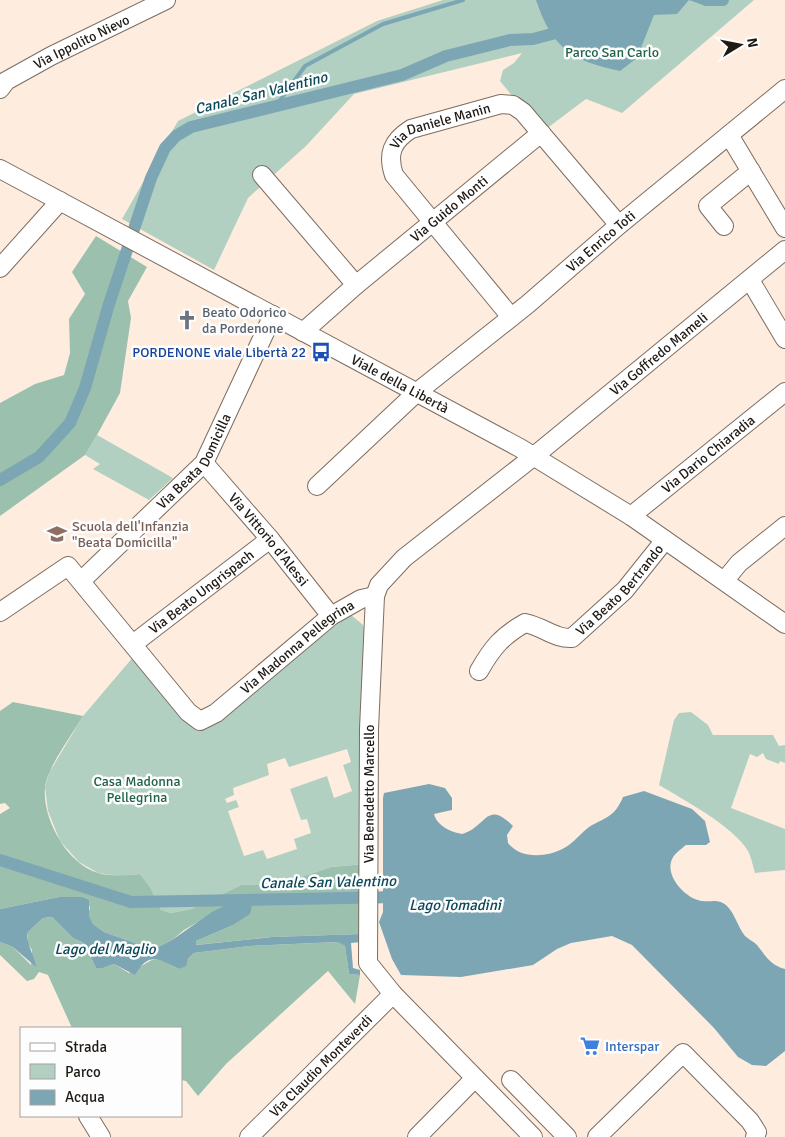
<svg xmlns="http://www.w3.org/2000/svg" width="785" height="1137" viewBox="0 0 785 1137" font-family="Signika,sans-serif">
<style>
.green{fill:#b2d0c1;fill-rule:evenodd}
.forest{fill:#9bc1ae}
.water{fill:#7da6b4}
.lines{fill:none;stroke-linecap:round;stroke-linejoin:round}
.stream{stroke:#7da6b4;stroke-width:4}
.canal{stroke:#7da6b4;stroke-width:12}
.minor-casing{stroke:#7c6d61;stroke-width:20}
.minor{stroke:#fff;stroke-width:18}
.labels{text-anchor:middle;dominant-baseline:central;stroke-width:5;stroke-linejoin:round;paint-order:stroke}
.street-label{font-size:14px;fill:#201a15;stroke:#fdfdfd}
.park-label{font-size:14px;fill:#216349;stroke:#fdfdfd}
.worship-label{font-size:14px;fill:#5b616d;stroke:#fdfdfd;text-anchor:start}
.transit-label{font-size:14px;fill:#164399;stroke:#fdfdfd;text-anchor:end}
.education-label{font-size:14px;fill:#785e54;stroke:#fdfdfd;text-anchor:start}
.shop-label{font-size:14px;fill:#366cbe;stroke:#fdfdfd;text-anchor:start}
.water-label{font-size:15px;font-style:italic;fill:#0b4858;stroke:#fdfdfd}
</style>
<rect width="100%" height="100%" fill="#feedde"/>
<path class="green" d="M443 0H754L622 113 586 99 546 129 517 95 514 98 500 81 503 70 514 63 522 53 354 94 306 146 248 198 214 270 122 219 178 121 377 21Z
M97 435 173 478 149 500 93 469 100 464 85 455Z
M350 614 363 625 366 635 364 864 331 867 298 878 266 884 241 885 191 909 171 913 161 910 150 887 140 874 118 876 98 873 79 862 60 841 48 811 45 787 49 773 83 716 134 656 200 727H209ZM347 749 351 762 343 765 352 791 334 798 327 776 290 789 301 820 307 819 311 833 294 839 297 849 267 859 263 850 244 856 228 811 239 807 236 800 227 803 225 799 234 795 233 788 269 775 267 764 285 758 289 767Z
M691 712 708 725 713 735H773L779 746 785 745V763L780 761 779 764 766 759 763 753 757 757 750 754 731 808 785 829V870L755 873C753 866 751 857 748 851 733 826 684 800 659 785L674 720 679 713Z"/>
<path class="forest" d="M96 236 147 267 128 301 131 318 120 393 97 435 85 455 0 516V403L35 384 64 375 70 353 69 319 85 294 72 272Z
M13 702 83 716C72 735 48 766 45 787 42 819 67 864 98 873 112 877 127 875 140 874L150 887 161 910 171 913 191 909 241 885 266 884 298 878 331 867 364 864 361 934 272 937 195 945 196 941 231 926 252 906 243 902 230 903 184 930 172 940 160 946 149 948 104 932 93 924 88 916 90 907 82 897H59L0 909V814L10 808 5 803 0 804V711Z
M52 917 73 938 84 943 96 968H103L114 964 129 973C157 959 148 953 179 969L194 953 249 946 339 942 345 946 349 974 360 975 355 1004 328 971 226 1064 198 1096 186 1081 181 1080V1028H72L48 975 39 972 34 979 27 981 0 955V942L13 947 31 965 32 950 28 944V932L43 918Z"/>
<path class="water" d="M536 0H710L717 4 706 6 689 0 677 14 654 15 637 58 620 71C572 61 552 48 536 0Z
M429 784 445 788 452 798V810L434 814C437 826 451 832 462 834 487 827 486 799 513 826L507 835 508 843C522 861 552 857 569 845 576 840 582 832 589 827 607 816 614 818 623 797L644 791 692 809 705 821 710 842 706 845H686C680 850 673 854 671 862 667 877 684 896 698 900 709 904 717 897 727 906 735 914 738 927 745 936 748 939 753 941 757 945 766 956 770 965 785 969V1051L766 1066 752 1065 738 1057 714 1028 632 945 612 936 571 943 557 949 533 965 461 977 401 975 392 959 379 922 383 912V798L384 793Z
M59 897H82L89 900V916L93 924 104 932 149 948 160 946 172 940 212 912 230 903 243 902 252 906 250 914 231 926 196 941V945L272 937 361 934V942L351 943 353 968 360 970V975L349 974 345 946 338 942 249 946 194 953 188 959 186 966 179 969C158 959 149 951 135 975L114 964 103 968H96L84 943 73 938 52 917 43 918 28 932C25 943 35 956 36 967L13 947 0 942V909Z"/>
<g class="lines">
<path class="stream" d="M275 107 305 66 383 24 463 0"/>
<path class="canal" d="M706 0H723
M0 480 39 457 70 423 85 388 109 304 151 178 165 148 176 136 191 127 402 75 446 56 510 40 533 39 567 30
M0 860 131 902 398 897"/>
<defs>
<g id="minor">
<path id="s1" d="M0 89 6 81 51 56 166 0"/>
<path d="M729 135 785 228"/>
<path id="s2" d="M0 169 520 448 631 516 785 624"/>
<path d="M262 175 356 285"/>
<path d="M724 226 708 206 751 171"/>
<path d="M0 268 60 201"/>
<path d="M750 280 785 339"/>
<path id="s3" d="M511 317 394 175C387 154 392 141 411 129L501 104 513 105 523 112 619 225"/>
<path id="s4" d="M303 332 356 285 541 133"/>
<path id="s5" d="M204 463 270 539 331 616"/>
<path id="s6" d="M317 486 416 393 528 304 619 225 785 89"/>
<path id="s7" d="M631 516 785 392"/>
<path d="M725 580 739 563 785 526"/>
<path id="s8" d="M81 581 204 463 273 315"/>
<path id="s9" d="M0 612 68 566 188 712 200 721 216 713 331 616 361 599 375 596"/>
<path id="s10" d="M133 644 270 539"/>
<path id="s11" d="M479 671C492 648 502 636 525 623 544 627 555 639 572 638L625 590 665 540"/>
<path d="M511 1080 567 1137"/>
<path d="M88 1116 101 1137"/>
<path id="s12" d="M249 1137 393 994"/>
<path d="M417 1137 475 1078"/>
<path id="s13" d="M533 1137 393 994 368 963 369 729 375 596 379 585 404 558 533 457 785 250"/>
<path d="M597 1137 683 1053 750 1121 757 1132 755 1137"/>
</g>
</defs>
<use href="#minor" class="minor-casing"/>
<use href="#minor" class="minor"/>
</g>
<defs>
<symbol id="church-bare" viewBox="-9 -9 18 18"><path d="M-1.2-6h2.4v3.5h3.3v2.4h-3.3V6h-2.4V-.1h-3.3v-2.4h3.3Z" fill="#6b7280" stroke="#fdfdfd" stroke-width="2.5" paint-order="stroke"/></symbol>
<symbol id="bus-bare" viewBox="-9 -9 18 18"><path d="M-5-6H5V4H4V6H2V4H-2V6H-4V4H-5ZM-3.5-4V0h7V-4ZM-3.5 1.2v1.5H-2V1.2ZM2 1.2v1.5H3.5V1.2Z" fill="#1a4fb4" stroke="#fdfdfd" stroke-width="2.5" paint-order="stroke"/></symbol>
<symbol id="school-bare" viewBox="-9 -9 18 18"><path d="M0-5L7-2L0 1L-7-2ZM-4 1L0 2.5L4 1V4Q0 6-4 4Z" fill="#8d6e63" stroke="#fdfdfd" stroke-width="2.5" paint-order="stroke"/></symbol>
<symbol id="supermarket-bare" viewBox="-9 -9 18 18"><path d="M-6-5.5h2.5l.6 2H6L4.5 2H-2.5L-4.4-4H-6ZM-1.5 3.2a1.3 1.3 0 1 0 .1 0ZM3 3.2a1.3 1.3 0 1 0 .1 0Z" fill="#3f7fe0" stroke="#fdfdfd" stroke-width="2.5" paint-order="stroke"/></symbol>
</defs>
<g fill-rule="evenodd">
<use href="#church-bare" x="173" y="306" width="28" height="28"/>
<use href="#bus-bare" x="307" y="338" width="28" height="28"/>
<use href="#school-bare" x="43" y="520" width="28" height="28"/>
<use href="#supermarket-bare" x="576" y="1032" width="28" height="28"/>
</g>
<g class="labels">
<g class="street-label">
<text stroke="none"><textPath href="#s1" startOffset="95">Via Ippolito Nievo</textPath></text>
<text stroke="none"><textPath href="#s3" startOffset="266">Via Daniele Manin</textPath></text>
<text stroke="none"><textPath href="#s4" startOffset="191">Via Guido Monti</textPath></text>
<text stroke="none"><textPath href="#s6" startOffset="375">Via Enrico Toti</textPath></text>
<text stroke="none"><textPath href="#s13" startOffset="982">Via Goffredo Mameli</textPath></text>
<text stroke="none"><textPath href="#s2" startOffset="454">Viale della Libertà</textPath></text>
<text stroke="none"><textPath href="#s7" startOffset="99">Via Dario Chiaradia</textPath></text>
<text stroke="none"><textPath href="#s8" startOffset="166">Via Beata Domicilla</textPath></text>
<text stroke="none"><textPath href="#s5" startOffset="100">Via Vittorio d'Alessi</textPath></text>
<text stroke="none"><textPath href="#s11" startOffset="185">Via Beato Bertrando</textPath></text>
<text stroke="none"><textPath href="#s10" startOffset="86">Via Beato Ungrispach</textPath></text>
<text stroke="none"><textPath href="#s9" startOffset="409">Via Madonna Pellegrina</textPath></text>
<text stroke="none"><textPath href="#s13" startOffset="409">Via Benedetto Marcello</textPath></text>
<text stroke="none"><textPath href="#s12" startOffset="101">Via Claudio Monteverdi</textPath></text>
</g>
<g class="park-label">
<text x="612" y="52">Parco San Carlo</text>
<text x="137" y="781">Casa Madonna<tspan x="137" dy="16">Pellegrina</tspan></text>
</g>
<g class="worship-label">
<text x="202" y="312">Beato Odorico<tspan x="202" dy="16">da Pordenone</tspan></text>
</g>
<g class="transit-label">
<text x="306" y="352">PORDENONE viale Libertà 22</text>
</g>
<g class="education-label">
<text x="72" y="526">Scuola dell'Infanzia<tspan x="72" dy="16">"Beata Domicilla"</tspan></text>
</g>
<g class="shop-label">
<text x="605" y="1046">Interspar</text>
</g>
<g class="water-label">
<text transform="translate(261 93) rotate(-14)">Canale San Valentino</text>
<text transform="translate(328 882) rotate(-1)">Canale San Valentino</text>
<text x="455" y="905">Lago Tomadini</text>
<text x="105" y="949">Lago del Maglio</text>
</g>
</g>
<rect x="20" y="1027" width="162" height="90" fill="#fdfdfd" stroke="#a5a2a0"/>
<rect x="30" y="1043" width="25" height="8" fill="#ffffff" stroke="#a5a2a0"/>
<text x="65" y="1052" font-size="15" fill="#201a15">Strada</text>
<rect x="30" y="1064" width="25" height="15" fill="#b2d0c1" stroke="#a5a2a0"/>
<text x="65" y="1077" font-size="15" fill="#201a15">Parco</text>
<rect x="30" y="1090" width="25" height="15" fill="#7da6b4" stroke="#a5a2a0"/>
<text x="65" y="1102" font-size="15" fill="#201a15">Acqua</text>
<g transform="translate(740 45) rotate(80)" stroke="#fdfdfd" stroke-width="4" paint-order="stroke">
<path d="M0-4L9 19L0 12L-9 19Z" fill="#201a15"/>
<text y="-8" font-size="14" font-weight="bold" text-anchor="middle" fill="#201a15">N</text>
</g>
</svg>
